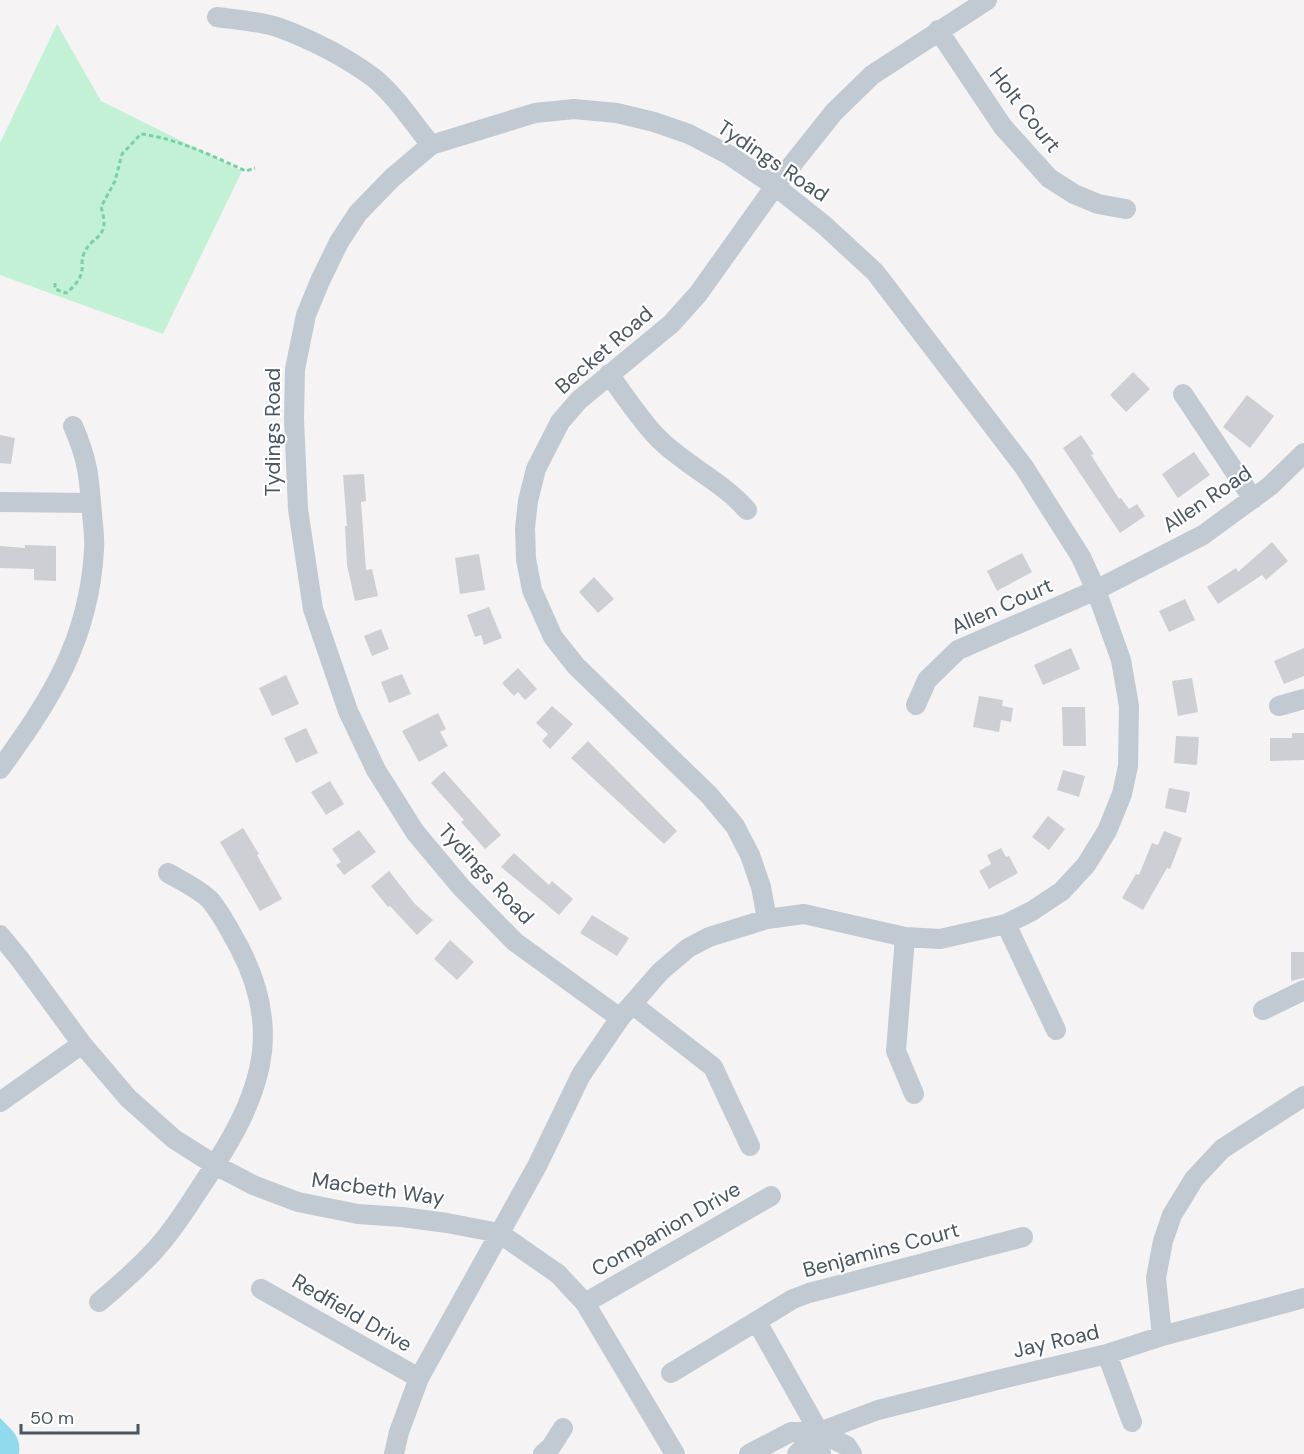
<svg xmlns="http://www.w3.org/2000/svg" width="1304" height="1454" viewBox="0 0 1304 1454" font-family="'DM Sans',sans-serif">
<style>
.green{fill:#c3f1d5}
.water{fill:#90daee}
.building{fill:#cdcfd5}
.lines{fill:none;stroke-linecap:round;stroke-linejoin:round}
.path{stroke:#7ad0a6;stroke-width:3;stroke-dasharray:4.5 3;stroke-linecap:butt}
.minor{stroke:#c1cad2;stroke-width:20}
.labels{text-anchor:middle;dominant-baseline:central;stroke-width:4.5;stroke-linejoin:round;paint-order:stroke}
.street-label{font-size:21px;fill:#4a5661;stroke:#fff}
</style>
<rect width="100%" height="100%" fill="#f5f3f3"/>
<path class="green" d="M57 24 101 101 242 171 163 334 0 275V143Z"/>
<path class="water" d="M0 1418C11 1429 22 1437 19 1454H0Z"/>
<path class="building" d="M1133 372 1150 389 1126 412 1110 395Z
M1247 395 1274 416 1250 448 1223 427Z
M0 435 15 438 11 464 0 463Z
M1081 435 1094 454 1091 455 1119 499 1121 498 1129 509 1137 504 1145 516 1120 533 1063 448Z
M1194 452 1210 475 1178 498 1162 474Z
M364 474 366 501 361 502 366 570 372 569 378 596 355 601 347 565 345 526H347L343 475Z
M1272 542 1288 561 1266 580 1262 575 1218 604 1207 587 1236 568 1238 572Z
M25 545 56 546V581L34 580V569L0 568V546L25 548Z
M1022 553 1032 572 997 591 987 571Z
M479 554 485 590 460 594 455 558Z
M594 577 614 599 598 613 579 592Z
M1185 599 1195 620 1169 632 1159 611Z
M489 607 502 638 484 645 481 635 475 637 467 615Z
M381 629 389 649 372 656 364 636Z
M1071 648 1080 669 1043 685 1034 665Z
M1304 648V676L1284 684 1274 661Z
M518 668 537 689 525 700 518 692 514 696 502 683Z
M402 674 411 694 389 703 381 682Z
M286 675 299 704 272 716 259 688Z
M1192 678 1198 712 1178 716 1172 681Z
M979 696 1003 700 1002 706 1013 708 1011 722 1001 720 999 732 973 727Z
M552 706 573 724 550 749 542 741 548 734 536 723Z
M1062 707H1085L1086 746H1063Z
M438 713 446 729 440 732 448 746 419 762 402 731Z
M306 728 318 753 296 763 284 738Z
M1292 733H1304V760L1270 761V738H1292Z
M1176 736 1199 737 1197 765 1174 763Z
M588 741 677 831 664 844 571 758Z
M1063 770 1085 776 1079 797 1057 790Z
M444 771 501 835 485 849 461 822 464 820 431 783Z
M330 781 344 804 326 815 311 792Z
M1169 788 1190 792 1186 813 1165 808Z
M1048 816 1065 829 1049 850 1032 837Z
M243 828 259 854 257 855 282 899 260 911 220 842Z
M359 830 376 852 344 875 336 865 341 862 332 849Z
M1164 831 1182 838 1170 869 1167 868 1143 910 1122 898 1136 874 1139 875 1152 843 1158 845Z
M1001 848 1006 857 1009 856 1018 873 989 889 979 871 991 864 987 855Z
M514 853 549 885 552 881 573 899 559 915 501 867Z
M389 871 415 904 433 920 417 935 390 906 388 907 371 886Z
M592 915 629 938 617 956 580 933Z
M450 940 474 962 457 980 434 959Z
M1291 952H1304V978L1291 981Z"/>
<g class="lines">
<path class="path" d="M55 283V289L66 293C73 288 81 279 82 270 83 266 81 260 83 256 90 234 112 241 101 207L115 181 122 154 141 134C179 139 212 156 246 171L255 168"/>
<path class="minor" d="M217 17C238 20 260 21 280 28 312 40 347 58 374 78 396 96 413 123 431 145
M938 30 1003 127 1049 178 1074 194 1098 204 1126 209
M609 374C624 395 639 418 657 437 684 465 722 481 747 510
M1183 394 1253 499
M0 502 91 503
M916 705 927 680 958 650 1096 590 1203 535 1270 486 1304 453
M1279 706 1304 699
M0 769C51 699 89 640 94 550 95 538 93 526 92 514 89 477 88 460 73 426
M767 919 761 887 750 855 735 826 709 795 576 666 553 637 532 590 526 559 525 528 528 501 536 469 560 422 579 400 671 324 698 294 775 186 834 112 872 75 987 0
M1006 924 1056 1030
M0 935 19 958 82 1044 128 1098 174 1139 215 1165 253 1185 298 1202 358 1214 402 1217 447 1223 499 1233 558 1274 585 1303 675 1454
M905 937 896 1051 914 1094
M632 1004 713 1067 750 1146
M1263 1010 1304 990
M0 1102 82 1044
M261 1289 419 1378
M99 1302C118 1286 138 1269 155 1250 172 1232 185 1211 198 1191 226 1149 256 1103 262 1052 266 1015 256 979 239 947 230 931 222 914 210 900 199 889 182 881 168 873
M585 1303 771 1196
M757 1322 819 1432 821 1454
M1162 1336 1156 1278 1163 1241 1172 1215 1194 1179 1222 1149 1304 1096
M1107 1354 1132 1422
M671 1373 793 1299 809 1293 1023 1237
M819 1432 847 1446 852 1454
M394 1454 399 1432 419 1378 537 1166 581 1075 620 1018 660 972 688 948 709 937 767 919 804 914 905 937 940 939 1006 924 1032 911 1062 891 1086 865 1107 831 1122 794 1128 766 1129 706 1121 660 1096 590 1081 557 1024 467 875 272 824 225 775 186 729 155 689 134 654 122 617 113 574 109 535 113 431 145 392 178 358 213 339 242 320 281 306 315 295 369 294 419 298 509 313 609 348 711 376 770 415 832 461 887 515 942 620 1018
M543 1454 551 1447 563 1428
M749 1454 791 1432H819L878 1410 993 1381 1107 1354 1162 1336 1304 1298
M797 1454 819 1432"/>
</g>
<g class="labels">
<g class="street-label">
<text transform="translate(1025 110) rotate(52)">Holt Court</text>
<text transform="translate(773 161) rotate(34)">Tydings Road</text>
<text transform="translate(604 350) rotate(-41)">Becket Road</text>
<text transform="translate(273 432) rotate(-90)">Tydings Road</text>
<text transform="translate(1207 499) rotate(-34)">Allen Road</text>
<text transform="translate(1002 606) rotate(-24)">Allen Court</text>
<text transform="translate(486 874) rotate(47)">Tydings Road</text>
<text transform="translate(378 1189) rotate(8)">Macbeth Way</text>
<text transform="translate(666 1229) rotate(-30)">Companion Drive</text>
<text transform="translate(881 1250) rotate(-15)">Benjamins Court</text>
<text transform="translate(352 1313) rotate(30)">Redfield Drive</text>
<text transform="translate(1056 1341) rotate(-13)">Jay Road</text>
</g>
</g>
<path d="M21 1424v9h117v-9" fill="none" stroke="#4a5661" stroke-width="3"/>
<text x="30" y="1424" font-size="18" fill="#4a5661" stroke="#ffffff" stroke-width="4.5" paint-order="stroke">50 m</text>
</svg>
